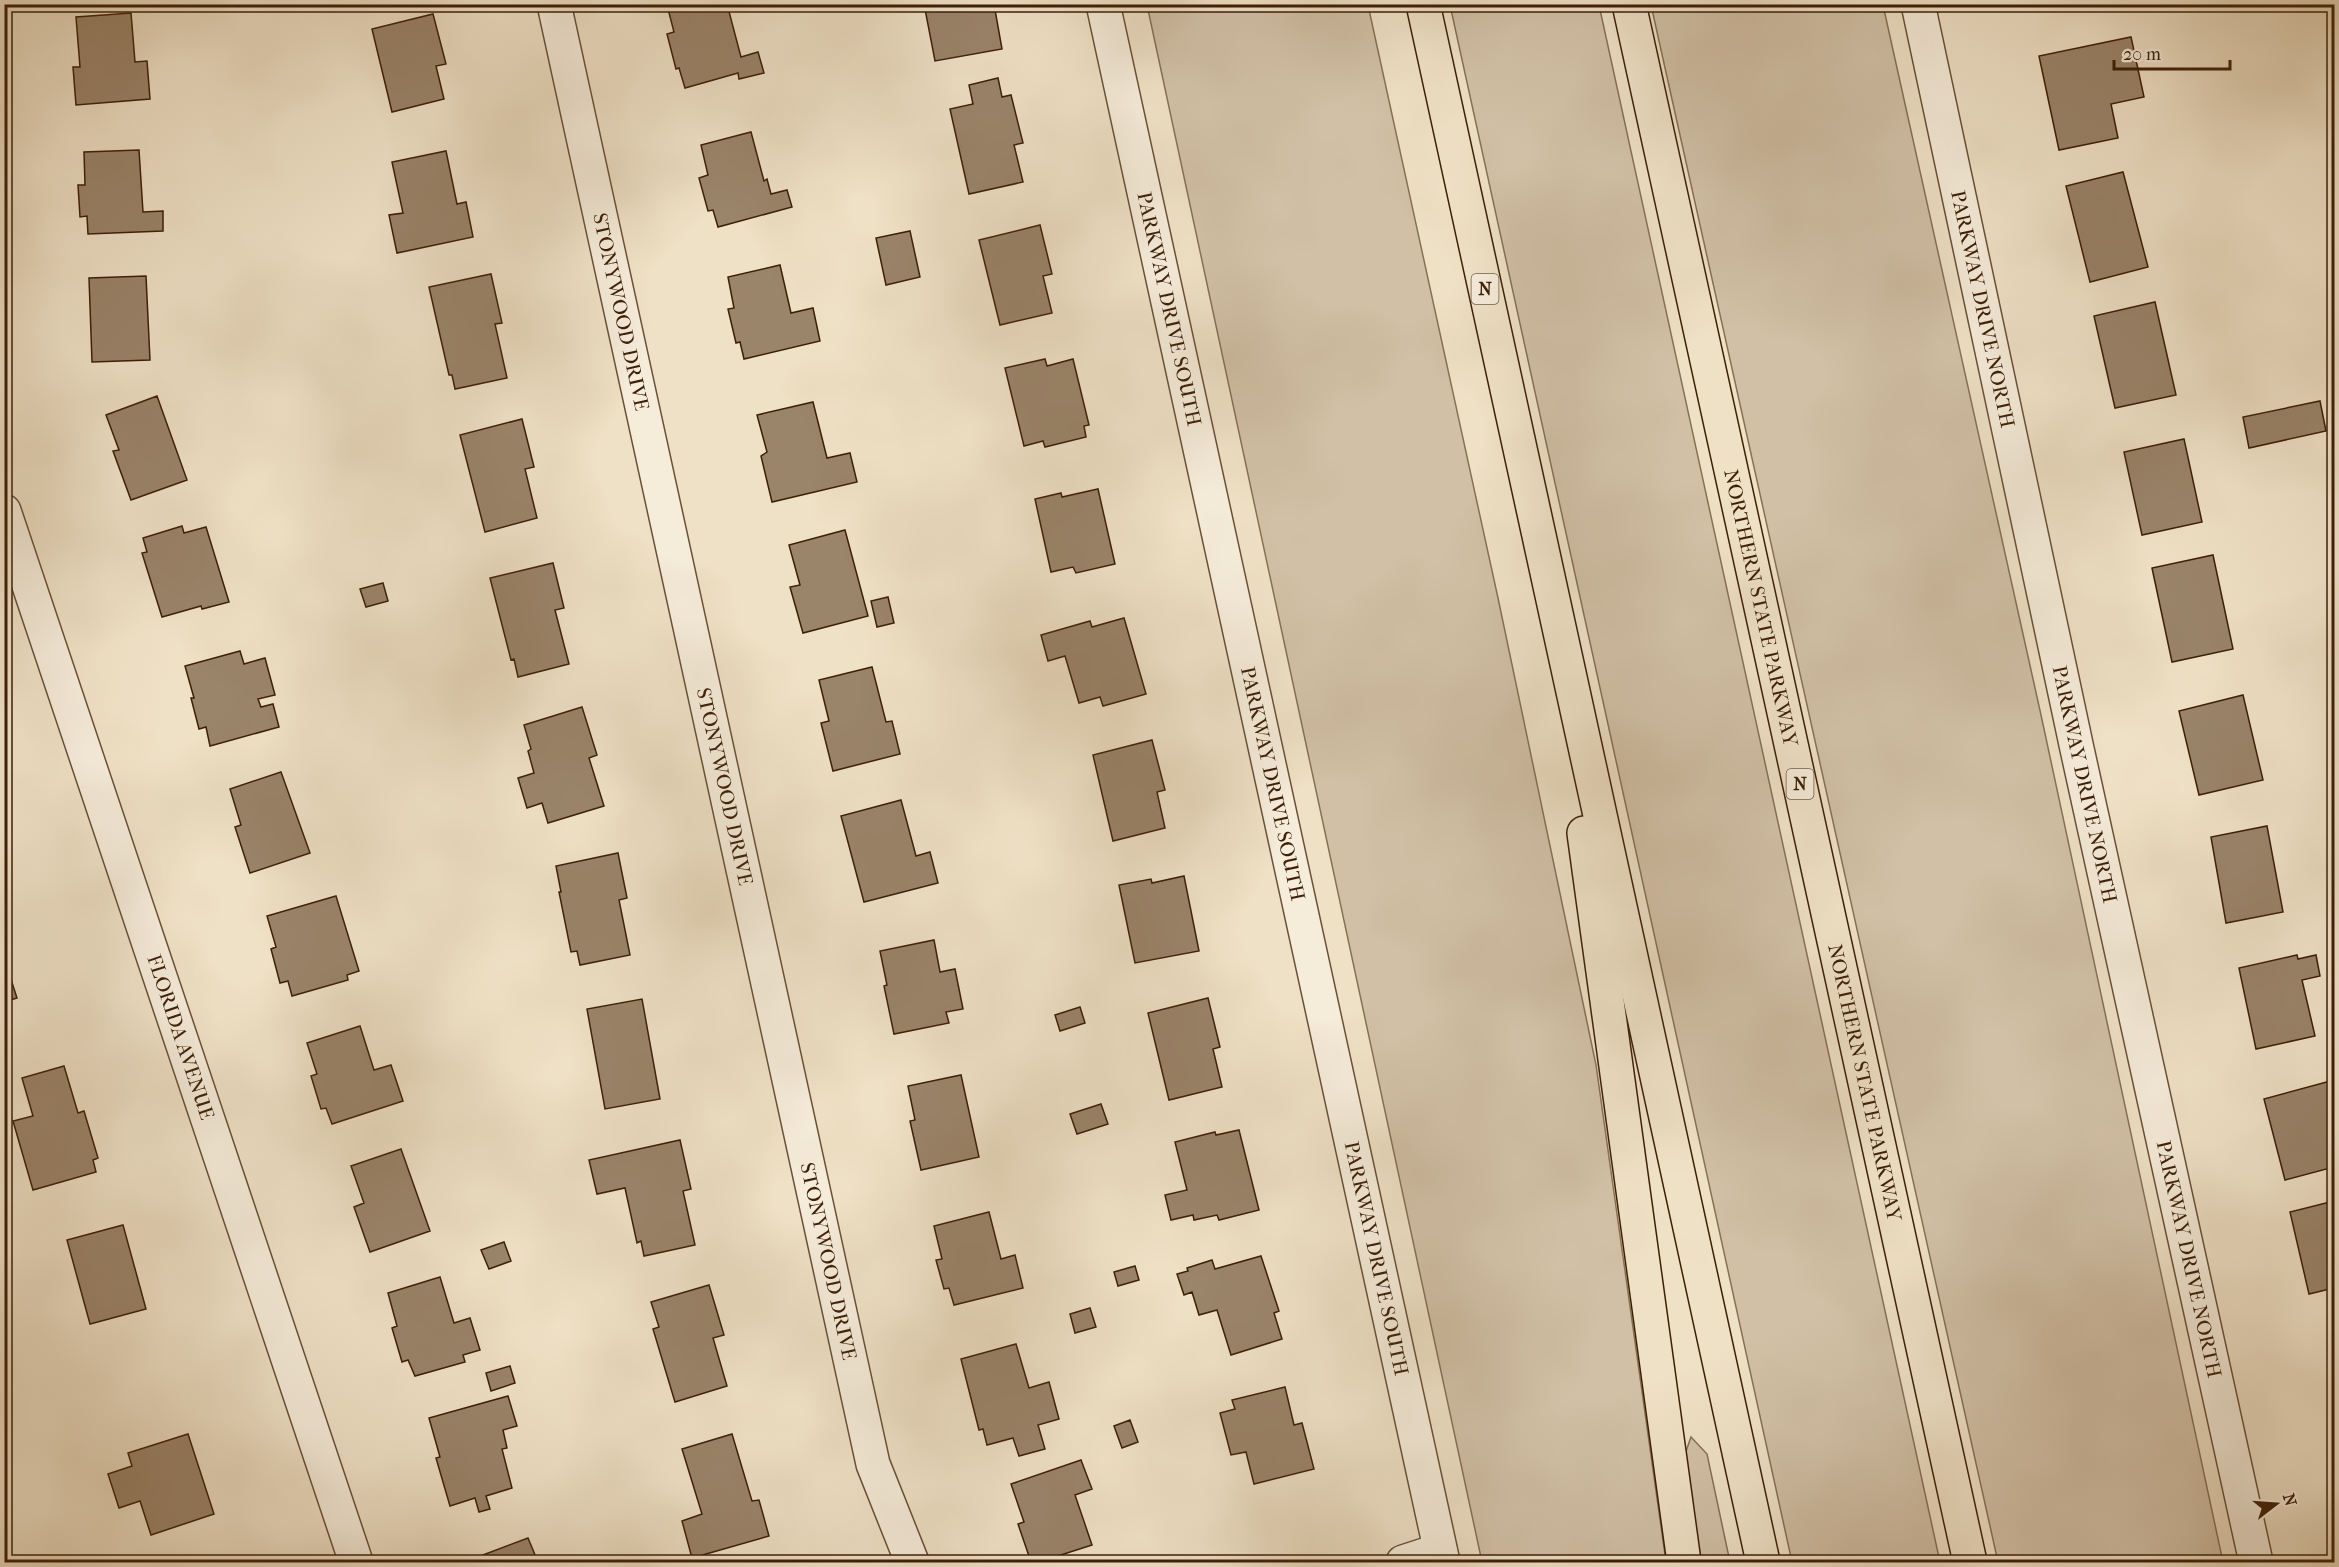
<svg xmlns="http://www.w3.org/2000/svg" width="2339" height="1567" viewBox="0 0 2339 1567" font-family="'IM FELL French Canon',serif">
<style>
.green{fill:#d1c0a6;stroke:#877056;stroke-width:1.5}
.building{fill:#9a846a;stroke:#3d1f07;stroke-width:1.5}
.lines{fill:none;stroke-linecap:round;stroke-linejoin:round}
.street-casing{stroke:#6a5037;stroke-width:36}
.highway-casing{stroke:#3d1f07;stroke-width:36}
.street{stroke:#f5ecda;stroke-width:33}
.highway{stroke:#efe1c6;stroke-width:33}
.labels{text-anchor:middle;dominant-baseline:central;stroke-width:6;stroke-linejoin:round;paint-order:stroke}
.shield{fill:#f5ecda;stroke:#745c46;stroke-width:1.5}
.shield-label{font-size:18px;font-weight:bold;fill:#3d1f07}
.street-label{font-size:20px;fill:#3d1f07;stroke:#f5ecda}
</style>
<rect width="100%" height="100%" fill="#efe1c6"/>
<filter id="stains"><feTurbulence type="fractalNoise" baseFrequency=".00333" numOctaves="4"/><feColorMatrix values="0 0 0 0 .2 0 0 0 0 .09 0 0 0 0 .02 0 0 0 .5 -.17"/></filter>
<radialGradient id="worn" r=".72"><stop offset=".6" stop-color="#630" stop-opacity="0"/><stop offset="1" stop-color="#630" stop-opacity=".3"/></radialGradient>
<path class="green" d="M1147 5H1368L1498 598 1596 1065 1666 1562H1482Z
M1450 5H1599L1940 1562H1792Z
M1651 5H1883L2041 715 2223 1562H1998Z
M1691 1437 1707 1454 1730 1562H1695L1685 1454Z"/>
<path class="building" d="M670 4H727L741 57 758 52 764 73 739 79 738 73 685 88 679 68 676 69 667 34 674 32 667 5Z
M924 4H994L1002 49 935 61Z
M131 13 135 62 147 61 150 99 76 105 73 67H80L76 17Z
M433 14 446 64 436 66 444 99 392 112 372 29Z
M2131 37 2144 97 2111 104 2118 138 2059 150 2039 56Z
M998 78 1002 97 1011 95 1023 143 1014 145 1023 182 969 194 950 109 973 104 969 85Z
M751 132 764 181 767 179 771 194 787 190 792 207 718 227 713 210 708 211 699 178 708 175 701 145Z
M139 150 143 212 163 211V231L88 234 87 216 80 217 78 185H85L84 152Z
M446 151 457 204 466 202 473 237 397 253 389 215 403 213 392 162Z
M2123 172 2148 267 2090 282 2066 186Z
M1040 225 1052 274 1043 276 1052 313 1000 325 979 240Z
M910 231 920 277 886 285 876 238Z
M780 265 791 313 813 308 820 341 744 359 740 342 736 343 728 309 734 308 728 277Z
M491 274 502 323 495 324 507 378 455 389 452 375H449L429 287Z
M146 276 150 360 92 362 89 278Z
M2155 302 2176 395 2115 408 2094 316Z
M1045 359 1047 366 1073 359 1089 425 1084 426 1086 437 1045 447 1043 441 1024 446 1005 368Z
M157 396 187 480 131 500 113 451 119 450 106 415Z
M2320 401 2326 431 2249 448 2243 417Z
M813 402 827 458 850 453 857 482 772 502 761 456 767 452 757 415Z
M522 419 534 467 525 469 537 518 485 532 460 435Z
M2184 439 2202 522 2142 535 2124 452Z
M1098 489 1115 564 1076 573 1073 567 1051 572 1035 499 1061 493 1062 497Z
M182 526 184 533 206 527 229 602 202 609 201 606 162 617 142 553 147 552 143 538Z
M845 530 868 616 803 633 790 587 800 585 789 545Z
M2213 555 2233 649 2172 662 2152 568Z
M553 563 564 608 555 610 569 664 518 677 514 659 511 660 490 578Z
M383 583 388 601 366 607 360 589Z
M888 597 894 623 877 627 871 601Z
M1124 618 1146 694 1103 706 1100 697 1079 703 1065 656 1048 661 1041 635 1090 621 1092 627Z
M240 651 244 664 265 658 275 695 258 699 261 707 273 704 279 727 210 746 206 727 199 729 191 698H194L185 666Z
M872 667 886 722 892 721 900 754 833 771 821 723 829 721 819 680Z
M2243 695 2263 780 2199 795 2179 711Z
M582 707 597 755 589 758 604 806 548 823 542 803 527 808 518 778 534 773 528 751 531 749 524 725Z
M1152 740 1165 790 1157 792 1165 828 1113 841 1093 755Z
M281 772 310 853 250 873 235 827 241 825 230 789Z
M901 800 916 856 930 852 938 883 864 902 841 816Z
M2267 826 2283 912 2226 923 2211 837Z
M618 853 627 898 619 900 630 955 580 965 577 951 571 952 559 892H561L556 866Z
M1184 876 1199 951 1135 963 1119 885 1151 879 1152 883Z
M336 896 359 971 347 975 348 980 292 996 288 981 280 983 271 949 276 947 267 916Z
M934 940 940 972 955 969 963 1009 946 1012 949 1023 894 1034 884 986 887 985 880 951Z
M2297 955 2298 959 2316 955 2320 976 2302 980 2315 1036 2256 1049 2239 968Z
M4 958 17 998 4 1002Z
M1208 998 1220 1047 1213 1049 1222 1087 1169 1100 1148 1013Z
M642 999 660 1099 605 1109 587 1009Z
M1080 1007 1085 1023 1060 1031 1055 1015Z
M360 1026 374 1070 391 1065 403 1101 332 1124 326 1108 321 1109 311 1076 317 1074 307 1043Z
M64 1066 78 1113 84 1111 98 1158 93 1160 96 1172 33 1190 13 1121 33 1116 22 1078Z
M961 1075 979 1157 921 1170 910 1121 915 1120 908 1086Z
M2334 1080V1112H2332L2334 1123V1167L2285 1180 2264 1099Z
M1101 1104 1108 1124 1077 1134 1070 1114Z
M1239 1130 1259 1210 1219 1220 1217 1215 1194 1220 1193 1215 1171 1220 1165 1195 1187 1190 1175 1142 1215 1132 1216 1135Z
M680 1140 691 1189 683 1191 695 1245 644 1256 641 1241 637 1243 625 1188 597 1194 589 1160Z
M401 1149 430 1231 370 1252 354 1207 364 1203 351 1166Z
M2334 1201V1288L2309 1294 2290 1212Z
M989 1212 1001 1259 1015 1255 1023 1288 954 1305 949 1288 944 1289 936 1260 942 1259 934 1226Z
M123 1225 146 1309 90 1324 67 1240Z
M504 1242 511 1261 489 1269 481 1250Z
M1261 1256 1279 1311 1274 1313 1282 1339 1231 1355 1217 1310 1199 1315 1192 1292 1184 1295 1177 1274 1188 1271 1187 1268 1212 1260 1215 1269Z
M1135 1266 1139 1280 1118 1286 1114 1272Z
M440 1277 454 1323 470 1318 480 1350 463 1355 465 1362 415 1376 408 1360 402 1362 392 1328 397 1326 388 1293Z
M709 1285 724 1335 713 1338 727 1386 675 1402 653 1329 659 1327 651 1302Z
M1090 1308 1096 1327 1075 1333 1070 1314Z
M1016 1344 1029 1388 1049 1382 1059 1419 1038 1425 1045 1449 1019 1456 1013 1438 987 1445 983 1429 979 1430 961 1359Z
M510 1366 515 1383 491 1391 486 1373Z
M1285 1387 1294 1425 1302 1423 1314 1469 1254 1484 1246 1452 1231 1455 1220 1413 1235 1409 1232 1400Z
M508 1396 517 1426 503 1430 507 1448 502 1449 512 1488 486 1496 490 1509 479 1512 475 1498 450 1506 436 1458 440 1457 429 1418Z
M1130 1420 1138 1442 1122 1448 1114 1426Z
M188 1434 214 1514 151 1535 140 1501 119 1508 108 1474 132 1466 128 1453Z
M732 1434 752 1501 759 1500 769 1536 692 1558 682 1521 702 1514 682 1449Z
M1081 1460 1092 1489 1075 1495 1092 1545 1039 1562H1031L1018 1524 1024 1522 1011 1484Z
M528 1538 538 1562H477L475 1558Z"/>
<g class="lines">
<defs>
<g id="street">
<path id="s1" d="M554 4 873 1464 912 1562"/>
<path id="s2" d="M1103 4 1443 1562"/>
<path id="s3" d="M1918 4 2077 749 2256 1562"/>
<path id="s4" d="M4 511C124 861 238 1212 356 1562"/>
<path d="M1403 1562 1440 1550"/>
</g>
<g id="highway">
<path d="M1423 4 1763 1562"/>
<path id="s5" d="M1629 4 1970 1562"/>
<path d="M1584 833 1684 1562"/>
</g>
</defs>
<use href="#street" class="street-casing"/>
<use href="#highway" class="highway-casing"/>
<use href="#street" class="street"/>
<use href="#highway" class="highway"/>
</g>
<g class="labels">
<g class="shield">
<rect x="1471.5" y="274" width="27" height="30" rx="4.5"/>
<rect x="1786.5" y="769" width="27" height="30" rx="4.5"/>
</g>
<g class="shield-label">
<text x="1485" y="289">N</text>
<text x="1800" y="784">N</text>
</g>
<g class="street-label">
<text stroke="none"><textPath href="#s2" startOffset="312">PARKWAY DRIVE SOUTH</textPath></text>
<text stroke="none"><textPath href="#s3" startOffset="312">PARKWAY DRIVE NORTH</textPath></text>
<text stroke="none"><textPath href="#s1" startOffset="315">STONYWOOD DRIVE</textPath></text>
<text stroke="none"><textPath href="#s5" startOffset="618">NORTHERN STATE PARKWAY</textPath></text>
<text stroke="none"><textPath href="#s2" startOffset="798">PARKWAY DRIVE SOUTH</textPath></text>
<text stroke="none"><textPath href="#s3" startOffset="798">PARKWAY DRIVE NORTH</textPath></text>
<text stroke="none"><textPath href="#s1" startOffset="801">STONYWOOD DRIVE</textPath></text>
<text stroke="none"><textPath href="#s4" startOffset="555">FLORIDA AVENUE</textPath></text>
<text stroke="none"><textPath href="#s5" startOffset="1104">NORTHERN STATE PARKWAY</textPath></text>
<text stroke="none"><textPath href="#s2" startOffset="1284">PARKWAY DRIVE SOUTH</textPath></text>
<text stroke="none"><textPath href="#s3" startOffset="1284">PARKWAY DRIVE NORTH</textPath></text>
<text stroke="none"><textPath href="#s1" startOffset="1287">STONYWOOD DRIVE</textPath></text>
</g>
</g>
<rect width="2339" height="1567" fill="none" stroke="#efe1c6" stroke-width="24"/>
<rect x="6" y="6" width="2327" height="1555" fill="none" stroke="#3d1f07" stroke-width="3"/>
<rect x="12" y="12" width="2315" height="1543" fill="none" stroke="#3d1f07" stroke-width="1.5"/>
<g transform="translate(2276 1504) rotate(73)" stroke="#f5ecda" stroke-width="4.5" paint-order="stroke">
<path d="M0-4.5L10 22L0 15L-10 22Z" fill="#3d1f07"/>
<text y="-9" font-size="16" font-weight="bold" text-anchor="middle" fill="#3d1f07">N</text>
</g>
<path d="M2114 60v9h116v-9" fill="none" stroke="#3d1f07" stroke-width="3"/>
<text x="2123" y="60" font-size="18" fill="#3d1f07" stroke="#f5ecda" stroke-width="4.5" paint-order="stroke">20 m</text>
<rect width="100%" height="100%" filter="url(#stains)"/>
<rect width="100%" height="100%" fill="url(#worn)"/>
</svg>
